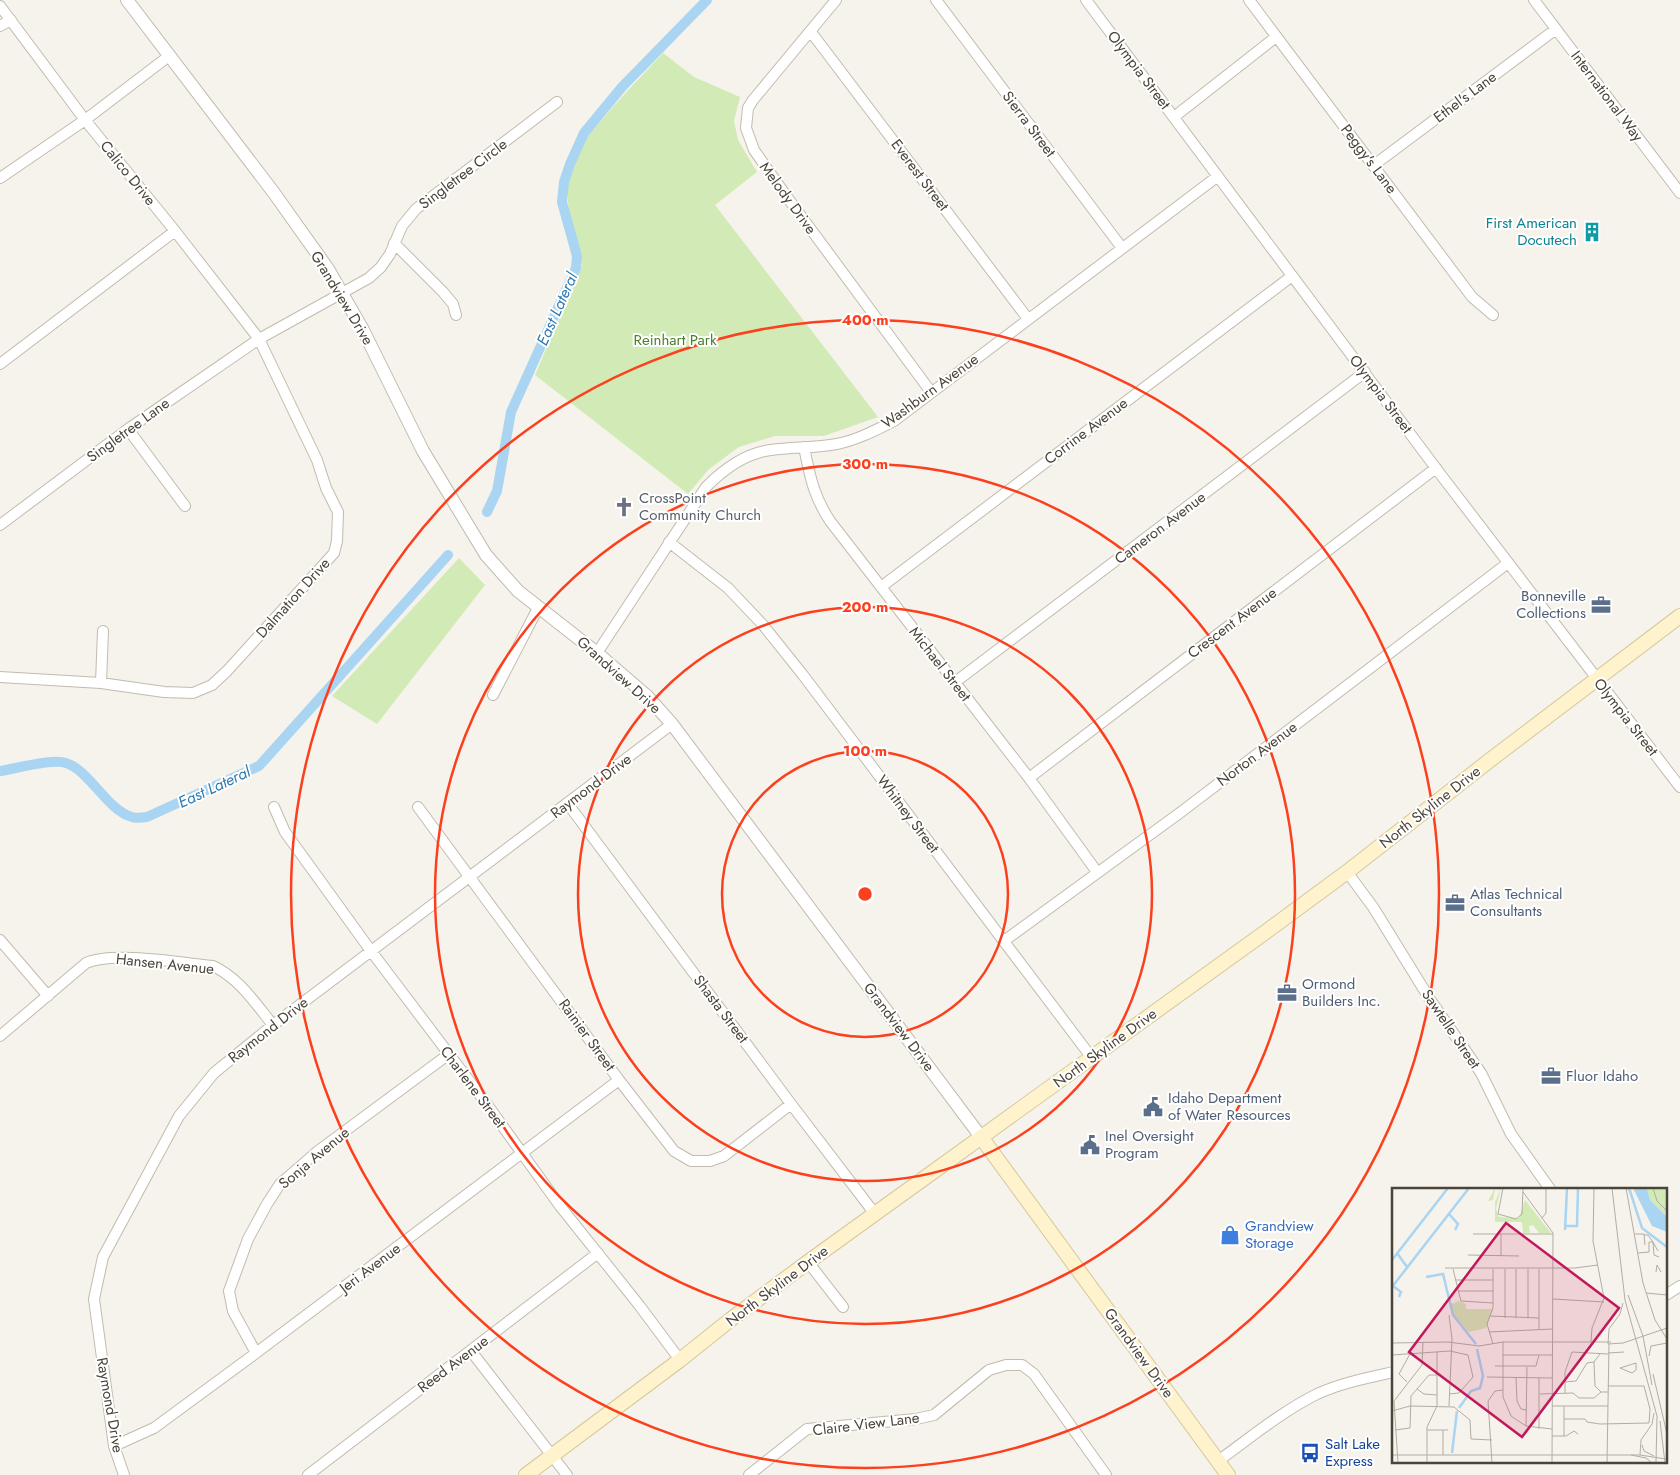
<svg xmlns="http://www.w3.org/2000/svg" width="1680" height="1475" viewBox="0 0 1680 1475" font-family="Jost,sans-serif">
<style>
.green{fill:#d2eab5}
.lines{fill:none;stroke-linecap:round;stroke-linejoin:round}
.canal{stroke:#a9d4f2;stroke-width:10}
.minor-casing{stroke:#c2bbae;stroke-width:12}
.tertiary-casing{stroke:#c2bbae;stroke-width:14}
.secondary-casing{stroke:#d6c79b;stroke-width:16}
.minor{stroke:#fff;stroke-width:10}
.tertiary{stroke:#fff;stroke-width:12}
.secondary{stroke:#fff3cd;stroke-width:14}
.ring{fill:none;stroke:#fc3f1d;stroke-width:2.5}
.labels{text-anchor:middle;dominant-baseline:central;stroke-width:4;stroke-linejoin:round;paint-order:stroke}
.street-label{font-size:15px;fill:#4b4439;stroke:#fff}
.culture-label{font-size:15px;fill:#0d838f;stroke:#fff;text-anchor:end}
.park-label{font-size:15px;fill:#4a7f2a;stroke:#fff}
.worship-label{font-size:15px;fill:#5b616d;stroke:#fff;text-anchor:start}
.service-label{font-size:15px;fill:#4e5e75;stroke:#fff;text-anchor:start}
.shop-label{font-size:15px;fill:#366cbe;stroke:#fff;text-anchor:start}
.transit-label{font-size:15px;fill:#164399;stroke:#fff;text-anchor:start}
.water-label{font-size:16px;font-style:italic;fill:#2e7ab2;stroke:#fff}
.inset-river{fill:none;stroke:#a9d4f2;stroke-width:2.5}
.inset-road{fill:none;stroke:#b2ada4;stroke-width:1}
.view{fill:#c2185b;fill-opacity:0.15;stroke:#c2185b;stroke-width:2.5}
.inset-edge{fill:none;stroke:#4b4439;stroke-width:2.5}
.centre{fill:#fc3f1d;stroke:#fff;stroke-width:2.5}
.ring-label{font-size:15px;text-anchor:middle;font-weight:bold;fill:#fc3f1d;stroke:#fff;stroke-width:4;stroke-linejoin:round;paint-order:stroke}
</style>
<rect width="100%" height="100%" fill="#f6f3ec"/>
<path class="green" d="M663 53 694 77 740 97 734 121 738 140 757 172 715 205 878 417 824 436H775L739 447 709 469 688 494 535 375 582 265 569 212 567 189 577 148 620 99Z
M459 558 485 585 377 724 332 696Z"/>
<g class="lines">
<path class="canal" d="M487 512 497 491 511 412 576 268 577 256 562 202 564 182 570 164 584 133 622 87 707 0
M0 771C15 769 52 758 66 763 89 770 107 810 132 817 136 819 142 817 147 817L259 766 448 555"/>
<defs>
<path id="minor" d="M836 0 753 100 748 108 746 128 754 150 787 197 931 392
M936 0 1122 248
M1086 0 1441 475 1680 787
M1249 0 1472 297 1493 315
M1534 0 1680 193
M0 6 85 120 175 231 259 339 317 460 326 488 338 512 337 541 334 553 227 671 212 685 193 693 164 692 101 683 0 677
M0 26 11 20
M811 32 1028 319
M1174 117 1276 37
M1374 165 1556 29
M0 178 85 120 169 56
M394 243 443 292 453 304 456 315
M0 364 175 231
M128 429 185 506
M804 447C810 476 813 495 830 521L1029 778 1097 872
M0 525 128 429 259 339 369 278 381 267 390 254 402 226 416 209 557 102
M669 542 728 588 763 625 803 675 1092 1058
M881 587 1292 276
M597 653 706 487C724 469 745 453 771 450 793 447 816 448 837 444 857 440 876 430 894 421L1218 176
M101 683 103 631
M954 683 1365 372
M493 695 538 608
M1029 778 1436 468
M568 804 791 1104 875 1214
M274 807 285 832 371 951 486 1103 560 1206 639 1305 680 1360
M418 807 619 1080 674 1151 691 1161H710L724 1156 791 1104
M1347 872 1373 907 1431 1001 1481 1073 1511 1134 1550 1189
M0 940 48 996
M1004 941 1181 812 1508 563
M0 1036 86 963C112 951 182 963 213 966 239 978 255 1003 273 1025
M808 1262 843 1307
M1666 1295 1680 1286
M471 1351 567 1475
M256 1353 233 1311 229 1291 248 1239 267 1204 280 1184 318 1151 449 1054
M114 1446 154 1428 256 1353 619 1080
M1218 1461C1250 1438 1281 1412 1317 1394 1341 1383 1367 1378 1394 1372
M124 1475 114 1446 94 1299 103 1257 179 1116 214 1073 273 1025 672 724
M308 1475 598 1253
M749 1475 807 1429 916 1419 934 1415 989 1370 1006 1365H1022L1034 1374 1106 1475"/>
<path id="tertiary" d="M127 0 274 193 328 269 363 330 423 451 486 555 518 591 597 653 647 696 672 724 981 1137"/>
<path id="secondary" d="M981 1137 1228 1475
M526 1475 680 1360 730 1320 808 1262 1267 931 1347 872 1494 757 1680 616"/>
</defs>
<use href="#minor" class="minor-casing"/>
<use href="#tertiary" class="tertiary-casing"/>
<use href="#secondary" class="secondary-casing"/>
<use href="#minor" class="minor"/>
<use href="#tertiary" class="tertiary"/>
<use href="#secondary" class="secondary"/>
</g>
<g class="ring">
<circle cx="865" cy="894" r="143"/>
<circle cx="865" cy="894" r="287"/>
<circle cx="865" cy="894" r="430"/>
<circle cx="865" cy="894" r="574"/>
</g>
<defs>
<symbol id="building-bare" viewBox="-9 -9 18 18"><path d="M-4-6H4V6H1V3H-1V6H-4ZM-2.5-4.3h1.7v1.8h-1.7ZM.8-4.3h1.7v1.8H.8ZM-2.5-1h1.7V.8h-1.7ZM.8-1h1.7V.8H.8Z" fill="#0f9aa8" stroke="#fff" stroke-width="2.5" paint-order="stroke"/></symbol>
<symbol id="church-bare" viewBox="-9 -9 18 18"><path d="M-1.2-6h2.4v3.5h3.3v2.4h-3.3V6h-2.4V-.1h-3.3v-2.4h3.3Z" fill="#6b7280" stroke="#fff" stroke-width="2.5" paint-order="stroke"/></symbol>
<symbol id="office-bare" viewBox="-9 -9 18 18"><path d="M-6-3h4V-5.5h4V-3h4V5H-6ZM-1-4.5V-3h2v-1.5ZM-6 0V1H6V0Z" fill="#5c6f8a" stroke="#fff" stroke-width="2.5" paint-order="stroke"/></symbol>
<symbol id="civic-bare" viewBox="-9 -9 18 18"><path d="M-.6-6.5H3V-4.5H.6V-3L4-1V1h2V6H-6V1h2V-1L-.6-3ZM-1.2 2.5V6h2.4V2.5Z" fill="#5c6f8a" stroke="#fff" stroke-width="2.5" paint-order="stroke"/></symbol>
<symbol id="shop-bare" viewBox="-9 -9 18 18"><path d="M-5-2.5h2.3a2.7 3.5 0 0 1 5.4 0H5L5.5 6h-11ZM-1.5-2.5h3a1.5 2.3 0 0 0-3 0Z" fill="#3f7fe0" stroke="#fff" stroke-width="2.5" paint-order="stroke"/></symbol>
<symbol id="bus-bare" viewBox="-9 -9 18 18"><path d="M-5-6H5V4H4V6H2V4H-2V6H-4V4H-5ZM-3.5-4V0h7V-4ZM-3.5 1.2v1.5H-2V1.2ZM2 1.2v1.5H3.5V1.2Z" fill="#1a4fb4" stroke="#fff" stroke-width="2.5" paint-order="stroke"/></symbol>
</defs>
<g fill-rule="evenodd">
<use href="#building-bare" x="1578" y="218" width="28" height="28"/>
<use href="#church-bare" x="610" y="493" width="28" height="28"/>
<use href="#office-bare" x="1587" y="591" width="28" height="28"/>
<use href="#office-bare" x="1441" y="889" width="28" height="28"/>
<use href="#office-bare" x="1273" y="979" width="28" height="28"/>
<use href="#office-bare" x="1537" y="1062" width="28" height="28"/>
<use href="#civic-bare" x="1139" y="1093" width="28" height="28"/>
<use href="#civic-bare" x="1076" y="1131" width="28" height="28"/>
<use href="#shop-bare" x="1216" y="1221" width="28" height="28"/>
<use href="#bus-bare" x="1296" y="1439" width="28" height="28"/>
</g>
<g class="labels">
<g class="street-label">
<text transform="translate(1139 70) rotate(53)">Olympia Street</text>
<text transform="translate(1607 96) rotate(53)">International Way</text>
<text transform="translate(1465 97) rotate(-37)">Ethel's Lane</text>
<text transform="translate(1029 124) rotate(53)">Sierra Street</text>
<text transform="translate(1369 159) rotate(53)">Peggy's Lane</text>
<text transform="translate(128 173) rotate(51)">Calico Drive</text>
<text transform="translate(463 174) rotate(-37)">Singletree Circle</text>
<text transform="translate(920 175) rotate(53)">Everest Street</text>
<text transform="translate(788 198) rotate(54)">Melody Drive</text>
<text transform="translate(342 298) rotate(59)">Grandview Drive</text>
<text transform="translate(930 391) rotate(-36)">Washburn Avenue</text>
<text transform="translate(1381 394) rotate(53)">Olympia Street</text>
<text transform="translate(128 430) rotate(-36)">Singletree Lane</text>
<text transform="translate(1086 431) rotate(-37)">Corrine Avenue</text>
<text transform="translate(1160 528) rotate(-37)">Cameron Avenue</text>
<text transform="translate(293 598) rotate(-48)">Dalmation Drive</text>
<text transform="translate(1232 623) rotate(-37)">Crescent Avenue</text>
<text transform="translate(940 664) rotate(52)">Michael Street</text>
<text transform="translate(619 675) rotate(42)">Grandview Drive</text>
<text transform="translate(1626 717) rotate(52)">Olympia Street</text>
<text transform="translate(1257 754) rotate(-37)">Norton Avenue</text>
<text transform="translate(591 786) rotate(-37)">Raymond Drive</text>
<text transform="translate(1430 807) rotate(-38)">North Skyline Drive</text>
<text transform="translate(908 814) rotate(53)">Whitney Street</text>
<text transform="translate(165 964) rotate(6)">Hansen Avenue</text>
<text transform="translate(721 1009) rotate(53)">Shasta Street</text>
<text transform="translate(899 1027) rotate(53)">Grandview Drive</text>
<text transform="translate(1451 1029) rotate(56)">Sawtelle Street</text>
<text transform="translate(268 1030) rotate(-38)">Raymond Drive</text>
<text transform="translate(587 1035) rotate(54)">Rainier Street</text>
<text transform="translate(1105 1048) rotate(-36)">North Skyline Drive</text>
<text transform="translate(473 1087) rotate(53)">Charlene Street</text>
<text transform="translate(314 1158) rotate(-40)">Sonja Avenue</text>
<text transform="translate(370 1268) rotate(-37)">Jeri Avenue</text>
<text transform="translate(777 1286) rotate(-37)">North Skyline Drive</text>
<text transform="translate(1139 1353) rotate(54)">Grandview Drive</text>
<text transform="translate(453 1364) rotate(-37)">Reed Avenue</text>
<text transform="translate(110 1405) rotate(80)">Raymond Drive</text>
<text transform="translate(866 1424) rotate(-7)">Claire View Lane</text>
</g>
<g class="culture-label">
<text x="1577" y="223">First American<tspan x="1577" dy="17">Docutech</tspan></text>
</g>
<g class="park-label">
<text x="675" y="340">Reinhart Park</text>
</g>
<g class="worship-label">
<text x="639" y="498">CrossPoint<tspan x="639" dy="17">Community Church</tspan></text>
</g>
<g class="service-label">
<text x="1586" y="596" text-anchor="end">Bonneville<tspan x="1586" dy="17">Collections</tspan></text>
<text x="1470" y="894">Atlas Technical<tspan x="1470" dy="17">Consultants</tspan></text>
<text x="1302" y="984">Ormond<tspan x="1302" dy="17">Builders Inc.</tspan></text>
<text x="1566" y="1076">Fluor Idaho</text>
<text x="1168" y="1098">Idaho Department<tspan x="1168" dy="17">of Water Resources</tspan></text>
<text x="1105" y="1136">Inel Oversight<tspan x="1105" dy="17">Program</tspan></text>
</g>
<g class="shop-label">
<text x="1245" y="1226">Grandview<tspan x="1245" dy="17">Storage</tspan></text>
</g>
<g class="transit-label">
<text x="1325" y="1444">Salt Lake<tspan x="1325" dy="17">Express</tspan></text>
</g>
<g class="water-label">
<text transform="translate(557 309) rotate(-66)">East Lateral</text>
<text transform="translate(214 787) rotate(-25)">East Lateral</text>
</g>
</g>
<g transform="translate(1392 1188)">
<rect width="275" height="275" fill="#f6f3ec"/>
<path d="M103 0H109L104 21 107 29 127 30 133 12 159 45H147L141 37 137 38 138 45H131L130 34H103V14L108 2 103 1 101 12 96 13ZM255 0H275V29L258 12ZM67 113 74 116V121H100L94 140 77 144 62 128 59 116Z" fill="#d2eab5"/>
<path d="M241 0H255L258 12 275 29V44L260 38Z" fill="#a9d4f2"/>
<path class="inset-river" d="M237 0 250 40 275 59M57 26 66 36 63 42M173 38H185L186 0M173 42 175 0M5 65 15 79M0 72 56 0M34 89 51 86 61 127 84 156M1 98 9 104 7 109M0 99 77 0M67 220 79 203 88 200 91 188 85 161M60 265 65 223"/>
<path class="inset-road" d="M111 0 106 26 124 31 130 26 131 0M220 0 233 112 265 228 264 275M234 0 251 95 263 132 275 151M261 0 265 13 275 23M131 4 161 45 160 275M150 30 154 25V0M81 46H161M243 46H252L253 57M266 63 261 54 262 67 267 69M246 65 257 64V54H261L256 47H252M76 67 127 68M109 68V46M53 80H183L206 77M61 81 69 113 101 115M101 81V120L95 136 101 156M113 81V130M124 81V130M136 81V130M264 84 265 77 269 84M63 92H101M66 103H101M254 105 275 107M236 107 251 148 260 197M161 111 212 114M231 115 228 126 217 141 216 156 231 155 275 140M98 128 147 130M147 141V81M97 144 160 141M111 154V209L119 228 134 238 160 241M161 154H219M199 154 200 140 212 110 201 53 202 0M0 155 56 154 87 158 111 154H161M216 165 232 164M208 166 202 174 203 198 209 204M0 167 58 163 76 167 81 189 67 205 57 206M111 167H160M257 168 259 158 275 155M244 175V182L240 185 228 180ZM103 178H144L147 167M261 186 275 246M95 189 160 190M124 190 125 213 129 221 135 222M15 194 7 186 19 164M173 194 184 193 195 175 202 174M25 201 32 206 45 207M173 205V184L180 164 216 166M148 206 181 205 187 210H202L209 204H216M57 218 60 151 57 127M160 218H216M172 218V248M0 223 18 218 62 219 78 232 79 251 100 252M172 231H193L195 234 208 236 257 235 258 221 252 198H216M268 233 273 275M134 238 135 179M147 241V190M3 242 18 240 19 208 37 187H45M35 242H56M51 242V267M160 248H174L182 243 186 246M250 257 252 263 262 268M0 267H248L274 271M239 267 254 270 260 275M248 267 249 252 260 236 262 225M6 275 2 213 30 177 31 154M35 275V239L45 218V164M100 275 96 213 103 203 111 202M215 275 217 156"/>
<path class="view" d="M114 35 227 120 130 249 17 164Z"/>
<rect width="275" height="275" class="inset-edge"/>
</g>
<circle cx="865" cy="894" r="8" class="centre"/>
<g class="ring-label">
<text x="865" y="325">400 m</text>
<text x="865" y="469">300 m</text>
<text x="865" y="612">200 m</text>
<text x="865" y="756">100 m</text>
</g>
</svg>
